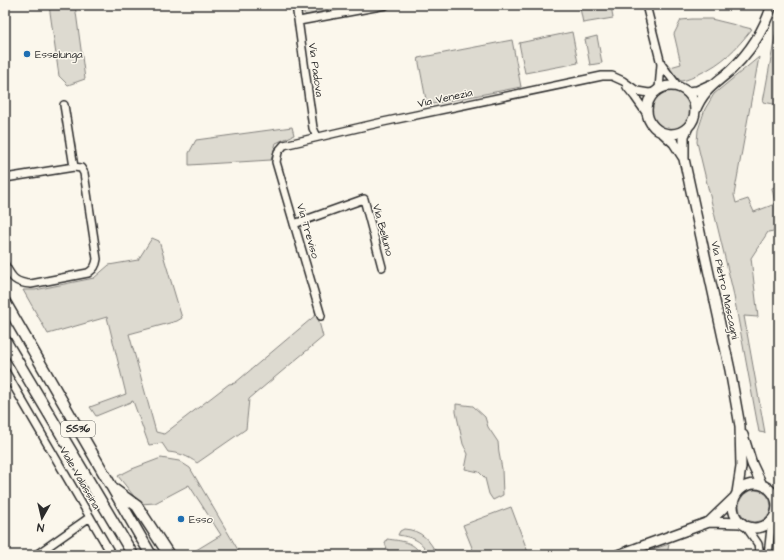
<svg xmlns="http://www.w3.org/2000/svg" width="784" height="560" viewBox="0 0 784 560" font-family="'Architects Daughter',sans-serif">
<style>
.green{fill:#dddad0;stroke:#84827e}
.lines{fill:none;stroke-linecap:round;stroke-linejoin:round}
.minor-casing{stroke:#2b2b2b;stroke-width:10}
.major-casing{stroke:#2b2b2b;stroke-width:12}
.highway-casing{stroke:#2b2b2b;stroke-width:13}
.minor{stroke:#fbf7ec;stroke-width:7}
.major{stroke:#fbf7ec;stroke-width:9}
.highway{stroke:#fbf7ec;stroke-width:10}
.poi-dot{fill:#1f6fb2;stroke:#fbf7ec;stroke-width:1.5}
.labels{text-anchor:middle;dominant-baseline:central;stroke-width:3;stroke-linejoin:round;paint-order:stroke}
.shield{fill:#fbf7ec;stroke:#696865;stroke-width:1}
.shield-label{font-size:10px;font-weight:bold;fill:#2b2b2b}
.poi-label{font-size:11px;fill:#2b2b2b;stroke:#fbf7ec;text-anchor:start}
.street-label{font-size:11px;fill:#2b2b2b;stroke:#fbf7ec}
</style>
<rect width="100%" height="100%" fill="#fbf7ec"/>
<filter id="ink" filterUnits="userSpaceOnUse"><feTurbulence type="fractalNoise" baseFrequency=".025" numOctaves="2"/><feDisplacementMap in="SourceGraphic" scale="8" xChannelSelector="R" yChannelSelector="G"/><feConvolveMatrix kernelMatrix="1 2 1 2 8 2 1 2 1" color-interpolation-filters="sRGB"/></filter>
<g filter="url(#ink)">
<path class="green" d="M49 5H75L85 79 68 85 59 76Z
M300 5H351L306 15 301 11Z
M595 5H611L613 18 583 23 580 8Z
M692 19H711L752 29C736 49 723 63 699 74 694 77 688 80 681 81L674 75H671L667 68 681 64 674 34 681 20Z
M776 31 779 32V105L763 102Z
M572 32 578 63 525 73 519 43Z
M597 36 602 63 590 65 585 39Z
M512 40 521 87 427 105 418 58Z
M759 57 734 195 736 203 748 199 754 212 775 204 772 188 779 185V230L768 232 751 258 758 317 744 316 765 433 759 432 733 291 697 142 698 130 705 109 714 94Z
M651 110a20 20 0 1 1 40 0a20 20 0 1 1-40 0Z
M292 127 294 135 276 143 271 160 189 165V153L196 140Z
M152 238 159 241 182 318 177 321 129 334 156 432 164 434 229 384 235 383 317 314 323 337 249 399 246 429 197 463C188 456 179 453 168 452L162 443 149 445 133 401 96 416 90 407 126 394 107 317 48 334 23 290H35L94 278 109 265 138 260Z
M456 404 473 406 485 417 488 427 498 442 499 453 502 469 503 495 493 500 489 494 485 478 479 472 465 469 468 454 463 444 456 412Z
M161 458 179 461 190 468 241 555H188L221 535 189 485 155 503 140 504 118 476 132 469Z
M739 506a16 16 0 1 1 32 0a16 16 0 1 1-32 0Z
M511 507 529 555H475L463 525Z
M404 529C421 530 430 540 437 555H429C421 540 415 538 398 535L400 531Z
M387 539C401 541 414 541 421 555H389L385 543Z
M669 544 667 555H636Z"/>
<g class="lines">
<defs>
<path id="minor" d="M296 5 313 128 317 137
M646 5 661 64 659 89
M299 21 386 5
M661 64 679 88
M627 87 635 97 647 114
M64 105 74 167
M5 178 74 167 81 168 84 173 97 259C96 266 94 269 88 273L31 284C15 283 12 278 5 265
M294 224 364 199 382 267
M321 316 276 162 278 152 284 145 383 122 602 76H612L623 81 637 91 649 93 655 92
M5 371 112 555
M745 525 758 544 760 555
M36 555 90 517
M768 555 772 519"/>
<path id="major" d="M647 110a24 24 0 1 1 48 0a24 24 0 1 1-48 0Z
M687 92 697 91 710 85
M695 111C704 89 714 85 731 70 750 52 764 30 772 5
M688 127 684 136V159L730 370 740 426 741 467 737 493
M663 133 674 143 683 157
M743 435 752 464 762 485
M733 506a22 22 0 1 1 44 0a22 22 0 1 1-44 0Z
M709 522 742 523
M618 555 709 522 735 497"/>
<path id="highway" d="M5 302 151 555
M5 340 133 555
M115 490 137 506 169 555"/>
</defs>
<use href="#minor" class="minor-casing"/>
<use href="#major" class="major-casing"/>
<use href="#highway" class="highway-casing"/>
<use href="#minor" class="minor"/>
<use href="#major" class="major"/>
<use href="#highway" class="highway"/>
</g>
</g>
<g class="poi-dot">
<circle cx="27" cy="54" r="4"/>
<circle cx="181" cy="519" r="4"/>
</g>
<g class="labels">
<rect class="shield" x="61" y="421" width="34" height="16" rx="3"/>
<g class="shield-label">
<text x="78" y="429">SS36</text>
</g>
<g class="poi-label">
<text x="35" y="54">Esselunga</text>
<text x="189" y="519">Esso</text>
</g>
<g class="street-label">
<text transform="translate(316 70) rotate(82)">Via Padova</text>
<text transform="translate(445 98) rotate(-12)">Via Venezia</text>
<text transform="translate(383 230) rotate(75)">Via Belluno</text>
<text transform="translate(308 231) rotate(74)">Via Treviso</text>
<text transform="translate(725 290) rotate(78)">Via Pietro Mascagni</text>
<text transform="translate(80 478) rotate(60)">Viale Valassina</text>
</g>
</g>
<rect width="784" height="560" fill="none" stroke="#fbf7ec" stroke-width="20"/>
<rect x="10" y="10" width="764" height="540" fill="none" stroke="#2b2b2b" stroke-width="1.5" filter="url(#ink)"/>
<g transform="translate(42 518) rotate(188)" stroke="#fbf7ec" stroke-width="3" paint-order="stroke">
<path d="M0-3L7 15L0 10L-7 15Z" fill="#2b2b2b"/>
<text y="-6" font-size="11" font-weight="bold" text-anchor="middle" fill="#2b2b2b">N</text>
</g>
</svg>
